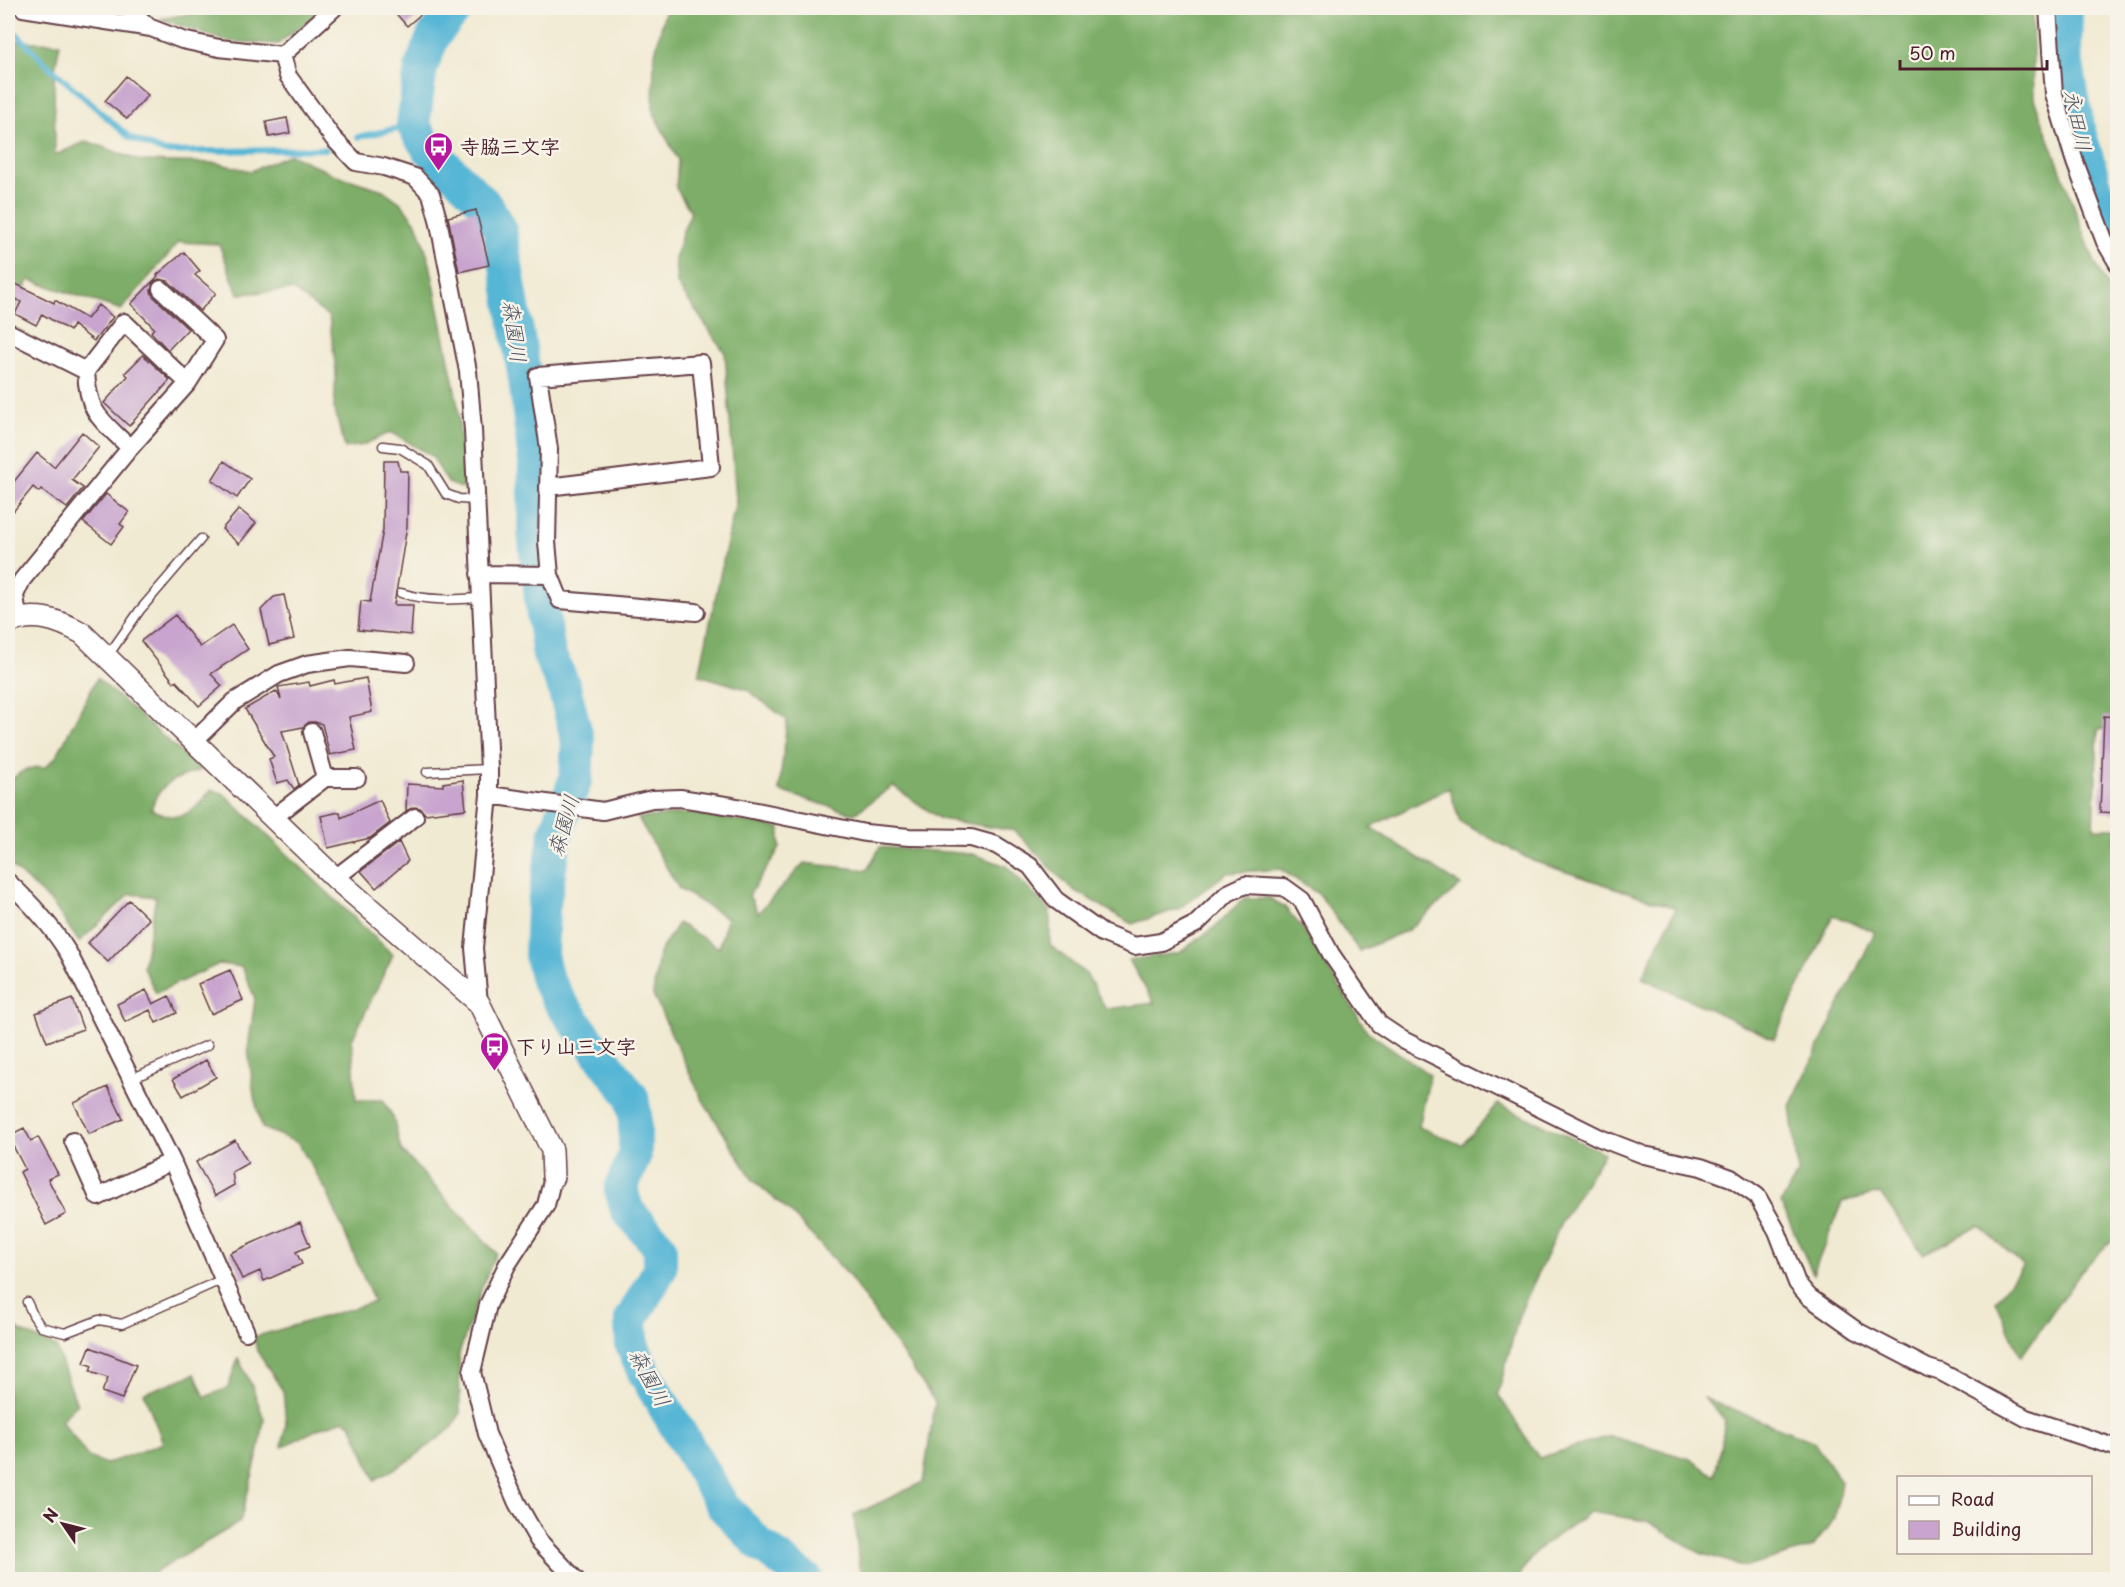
<svg xmlns="http://www.w3.org/2000/svg" width="2125" height="1587" viewBox="0 0 2125 1587" font-family="'Playpen Sans','Klee One',sans-serif">
<style>
.forest{fill:#7dad67;stroke:#646649;stroke-width:1.5}
.lines{fill:none;stroke-linecap:round;stroke-linejoin:round}
.stream{stroke:#57b6d5;stroke-width:6}
.river{stroke:#57b6d5;stroke-width:34}
.building{fill:#c8a4ce}
.service-casing{stroke:#633d44;stroke-width:11}
.minor-casing{stroke:#633d44;stroke-width:20}
.tertiary-casing{stroke:#633d44;stroke-width:24}
.service{stroke:#fff;stroke-width:8}
.minor{stroke:#fff;stroke-width:16}
.tertiary{stroke:#fff;stroke-width:21}
.labels{text-anchor:middle;dominant-baseline:central;stroke-width:5;stroke-linejoin:round;paint-order:stroke}
.poi-label{font-size:20px;font-weight:bold;fill:#4a1f2b;stroke:#f7f3e8;text-anchor:start}
.water-label{font-size:21px;font-style:italic;fill:#4f5466;stroke:#f7f3e8}
</style>
<rect width="100%" height="100%" fill="#f7f3e8"/>
<filter id="ink" filterUnits="userSpaceOnUse"><feTurbulence type="fractalNoise" baseFrequency=".0167" numOctaves="2"/><feDisplacementMap in="SourceGraphic" scale="12" xChannelSelector="R" yChannelSelector="G"/><feConvolveMatrix kernelMatrix="1 2 1 2 8 2 1 2 1" color-interpolation-filters="sRGB"/></filter>
<filter id="wash" filterUnits="userSpaceOnUse"><feTurbulence type="fractalNoise" baseFrequency=".008" numOctaves="4" result="noise"/><feDisplacementMap in="SourceGraphic" scale="24" xChannelSelector="R" yChannelSelector="G"/><feGaussianBlur stdDeviation="1.35" result="paint"/><feColorMatrix in="noise" values="0 0 0 0 0 0 0 0 0 0 0 0 0 0 0 0 0 1.4 0 .05"/><feComposite in="paint" operator="in"/></filter>
<g filter="url(#wash)">
<rect width="100%" height="100%" fill="#f1ead3"/>
<path class="forest" d="M221 8H324L278 44 226 41 161 19Z
M666 8H2032L2034 98 2095 263 2117 304 2118 727 2098 730 2094 828H2117L2118 1234 2081 1271 2021 1357 1996 1301 2023 1265 1979 1226 1923 1254 1880 1193 1842 1202 1813 1274 1781 1203 1798 1172 1790 1106 1875 932 1833 915 1774 1039 1642 978 1676 908 1533 861 1460 822 1449 788 1370 827 1461 885 1408 930 1359 951 1320 895 1280 869 1227 873 1178 909 1132 924 1069 887 1015 831 940 819 893 786 854 814 779 791 787 720 746 689 699 675 736 500 725 353 677 284 675 259 683 231 691 212 676 188 678 160 653 112 654 57Z
M8 41 60 43 54 74 55 155 87 141 140 161 216 163 251 171 290 154 335 175 383 190 401 203 418 225 430 264 458 406 464 489 448 483 432 456 391 432 363 445 345 448 334 409 336 371 329 317 293 290 238 294 219 244 179 242 121 310 29 280 8 322Z
M97 678 201 770C175 779 160 781 151 809 180 825 193 813 211 790L223 793 393 955 352 1040 356 1100H383L393 1117 401 1150 496 1253 482 1287 459 1354 460 1413 453 1427 410 1460 375 1480 351 1424 344 1420 320 1428 282 1447 286 1423 283 1391 257 1351 254 1337 374 1302 327 1192 298 1143 262 1128 254 1096 248 1049 255 999 242 967 219 964 156 993 143 967 156 897 130 894 79 942 53 904 8 863V783C21 770 26 767 45 767L56 757Z
M693 813 780 828V848L749 895 758 913 804 863 867 870 880 847 973 854 1006 866 1050 911V945L1087 975 1106 1009 1154 1003 1129 960 1179 953 1216 926 1244 898H1269L1284 906 1303 929 1367 1031 1430 1075 1419 1127 1462 1145 1498 1104 1604 1153 1563 1219 1519 1315 1498 1394 1539 1458 1610 1436 1690 1459 1715 1476 1725 1420 1703 1398 1813 1441 1841 1482 1835 1518 1813 1547 1747 1567 1700 1553 1647 1521 1590 1512 1536 1551 1517 1579H870L859 1567 854 1515 923 1482 935 1402 849 1276 792 1214 753 1180 702 1099 653 995 659 953 678 923 719 948 727 918 679 889 638 818Z
M8 1319 20 1331 56 1347 77 1405 61 1420 88 1457 106 1464 163 1443 144 1393 195 1374 205 1397 228 1388 238 1358 252 1386 264 1419 259 1450 240 1522 144 1579 11 1580 8 1577Z"/>
<g class="lines">
<path class="stream" d="M8 28 16 33 45 63 130 138 165 152 326 149
M358 137 413 125"/>
<path class="river" d="M457 8 434 35 421 67 413 125 428 148 486 205 500 230 525 379 535 462 534 532 543 615 549 655 563 684 578 741 576 778 556 832 543 909 541 955 547 980 562 1005 632 1097 635 1115V1154L621 1189 627 1210 660 1247V1269L631 1320 632 1345 644 1372 723 1506 758 1543 807 1580
M2066 8 2065 54 2079 132 2097 192 2118 226"/>
</g>
<g id="blocks">
<path class="building" d="M391 8H428L407 26Z
M126 76 148 95 127 119 105 101Z
M287 118 290 133 269 137 266 122Z
M476 210 489 265 459 272 448 217Z
M184 252 200 271 195 275 216 293 200 311 168 281 159 279 153 282 151 291 153 296 188 329 168 350 151 332 154 328 131 304 158 276 157 275Z
M12 282 54 303 55 300 87 319 98 305 113 317 94 341 73 325 70 331 42 314 36 325 15 314 21 302 8 294Z
M143 355 170 380 129 426 104 403 128 376 125 373Z
M82 432 99 447 72 480 83 488 67 508 41 489 39 492 33 487 8 518V489L37 453 54 467Z
M224 461 250 479 237 498 212 480Z
M384 461H398L400 471H408L407 526 394 605H413L411 635 358 630 361 601 370 602 383 530Z
M106 494 129 512 120 524 124 527 111 544 83 522Z
M239 509 256 523 239 544 222 529Z
M284 595 294 639 269 645 261 610 274 597Z
M175 615 200 647 232 625 248 649 211 674 222 686 199 706 176 681 174 682 141 641Z
M366 678 372 712 349 717 356 750 330 755 322 724 315 722H309L303 727 282 731 299 785 294 789 288 780 277 783 269 759 274 757 245 709 276 691 281 699 278 687 309 682 310 686 334 680 335 684Z
M2104 716 2118 717V813L2100 812Z
M463 780 466 809 425 814 420 808 414 807 406 811 407 784 443 786V783Z
M380 800 390 823 370 838 328 848 321 816 340 812 341 818Z
M399 842 408 861 376 888 361 871Z
M129 900 149 919 108 962 88 943Z
M230 970 243 1000 211 1014 198 984Z
M146 990 153 1004 169 996 177 1013 156 1023 150 1010 125 1022 117 1004Z
M72 999 83 1029 47 1042 36 1013Z
M206 1060 216 1077 183 1096 173 1079Z
M108 1087 123 1119 89 1134 74 1103Z
M24 1128 31 1141 38 1137 58 1174 48 1179 66 1214 46 1225 20 1172 25 1169 8 1136Z
M235 1140 248 1163 232 1172 234 1185 215 1196 196 1162Z
M300 1222 310 1246 296 1252 302 1264 264 1281 260 1271 242 1279 230 1253Z
M90 1347 136 1365 122 1399 102 1392 108 1378 90 1372 92 1366 84 1363Z"/>
</g>
</g>
<g filter="url(#ink)">
<use href="#blocks" fill-opacity="0" stroke="#633d44" stroke-width="1.5"/>
<g class="lines">
<defs>
<path id="service" d="M383 446 400 448 428 465 446 494 459 499 476 500
M401 593C428 601 452 600 480 598
M107 657 140 610 201 539
M427 772 489 769
M131 1079 208 1045
M27 1302 33 1315 41 1327 65 1333 99 1320 122 1324 223 1279"/>
<path id="minor" d="M23 8 151 28 182 40 219 48 282 55 334 8
M128 8 150 28
M2048 8 2054 94 2075 162 2105 242 2118 264
M282 55 288 76 333 138 356 162 384 167 415 177 431 194 438 219 468 371 473 430 489 769V795L474 948 479 1003
M8 332 86 371C88 415 101 419 130 448
M86 371 124 322 188 383
M548 487 711 467 701 363 538 376 549 449 547 542 550 575 560 600 696 612
M479 574 550 575
M18 618 15 595 22 580 130 448 188 383 215 340 161 289
M193 742 235 701 279 674 307 664 350 658 406 663
M325 778H357
M489 795 603 811 652 799 680 798 732 806 865 833 909 837 971 838 996 845 1030 866 1056 900 1102 933 1134 946 1161 942 1196 924 1228 893 1245 885 1284 887 1302 900 1331 954 1379 1024 1403 1040 1600 1138 1644 1155 1701 1167 1731 1178 1757 1196 1777 1231 1797 1283 1809 1297 1857 1331 1928 1368 1941 1372 2026 1418 2118 1448
M273 818 325 778 312 732
M335 878 415 817
M8 882C32 904 52 926 69 954L172 1161 246 1332
M73 1141 98 1197 172 1161
M553 1177 546 1205 507 1265 488 1305 472 1372 487 1434 517 1503 538 1540 576 1580"/>
<path id="tertiary" d="M8 623C34 611 58 620 82 633L335 878 479 1003 552 1150 553 1177"/>
</defs>
<use href="#service" class="service-casing"/>
<use href="#minor" class="minor-casing"/>
<use href="#tertiary" class="tertiary-casing"/>
<use href="#service" class="service"/>
<use href="#minor" class="minor"/>
<use href="#tertiary" class="tertiary"/>
</g>
</g>
<defs>
<symbol id="bus-pin" viewBox="-11 -11 22 30"><path d="M0 17L-7.5 6A9.5 9.5 0 1 1 7.5 6Z" fill="#b5179e" stroke="#f7f3e8"/><path d="M-5-6H5V4H4V6H2V4H-2V6H-4V4H-5ZM-3.5-4V0h7V-4ZM-3.5 1.2v1.5H-2V1.2ZM2 1.2v1.5H3.5V1.2Z" fill="#fff"/></symbol>
</defs>
<g fill-rule="evenodd">
<use href="#bus-pin" x="422" y="130" width="33" height="45"/>
<use href="#bus-pin" x="478" y="1030" width="33" height="45"/>
</g>
<g class="labels">
<g class="poi-label">
<text x="460" y="146">寺脇三文字</text>
<text x="516" y="1046">下り山三文字</text>
</g>
<g class="water-label">
<text transform="translate(2079 120) rotate(78)">永田川</text>
<text transform="translate(516 331) rotate(82)">森園川</text>
<text transform="translate(562 825) rotate(-74)">森園川</text>
<text transform="translate(651 1377) rotate(62)">森園川</text>
</g>
</g>
<rect width="2125" height="1587" fill="none" stroke="#f7f3e8" stroke-width="30"/>
<rect x="1897" y="1476" width="195" height="78" fill="#f7f3e8" stroke="#b29e9c" stroke-width="1.5"/>
<rect x="1909" y="1496" width="30" height="9" fill="#ffffff" stroke="#b29e9c" stroke-width="1.5"/>
<text x="1951" y="1506" font-size="18" fill="#4a1f2b">Road</text>
<rect x="1909" y="1521" width="30" height="18" fill="#c8a4ce" stroke="#b29e9c" stroke-width="1.5"/>
<text x="1951" y="1536" font-size="18" fill="#4a1f2b">Building</text>
<g transform="translate(63 1524) rotate(305)" stroke="#f7f3e8" stroke-width="4.5" paint-order="stroke">
<path d="M0-4.5L10 22L0 15L-10 22Z" fill="#4a1f2b"/>
<text y="-9" font-size="16" font-weight="bold" text-anchor="middle" fill="#4a1f2b">N</text>
</g>
<path d="M1900 60v9h147v-9" fill="none" stroke="#4a1f2b" stroke-width="3"/>
<text x="1909" y="60" font-size="18" fill="#4a1f2b" stroke="#f7f3e8" stroke-width="4.5" paint-order="stroke">50 m</text>
</svg>
